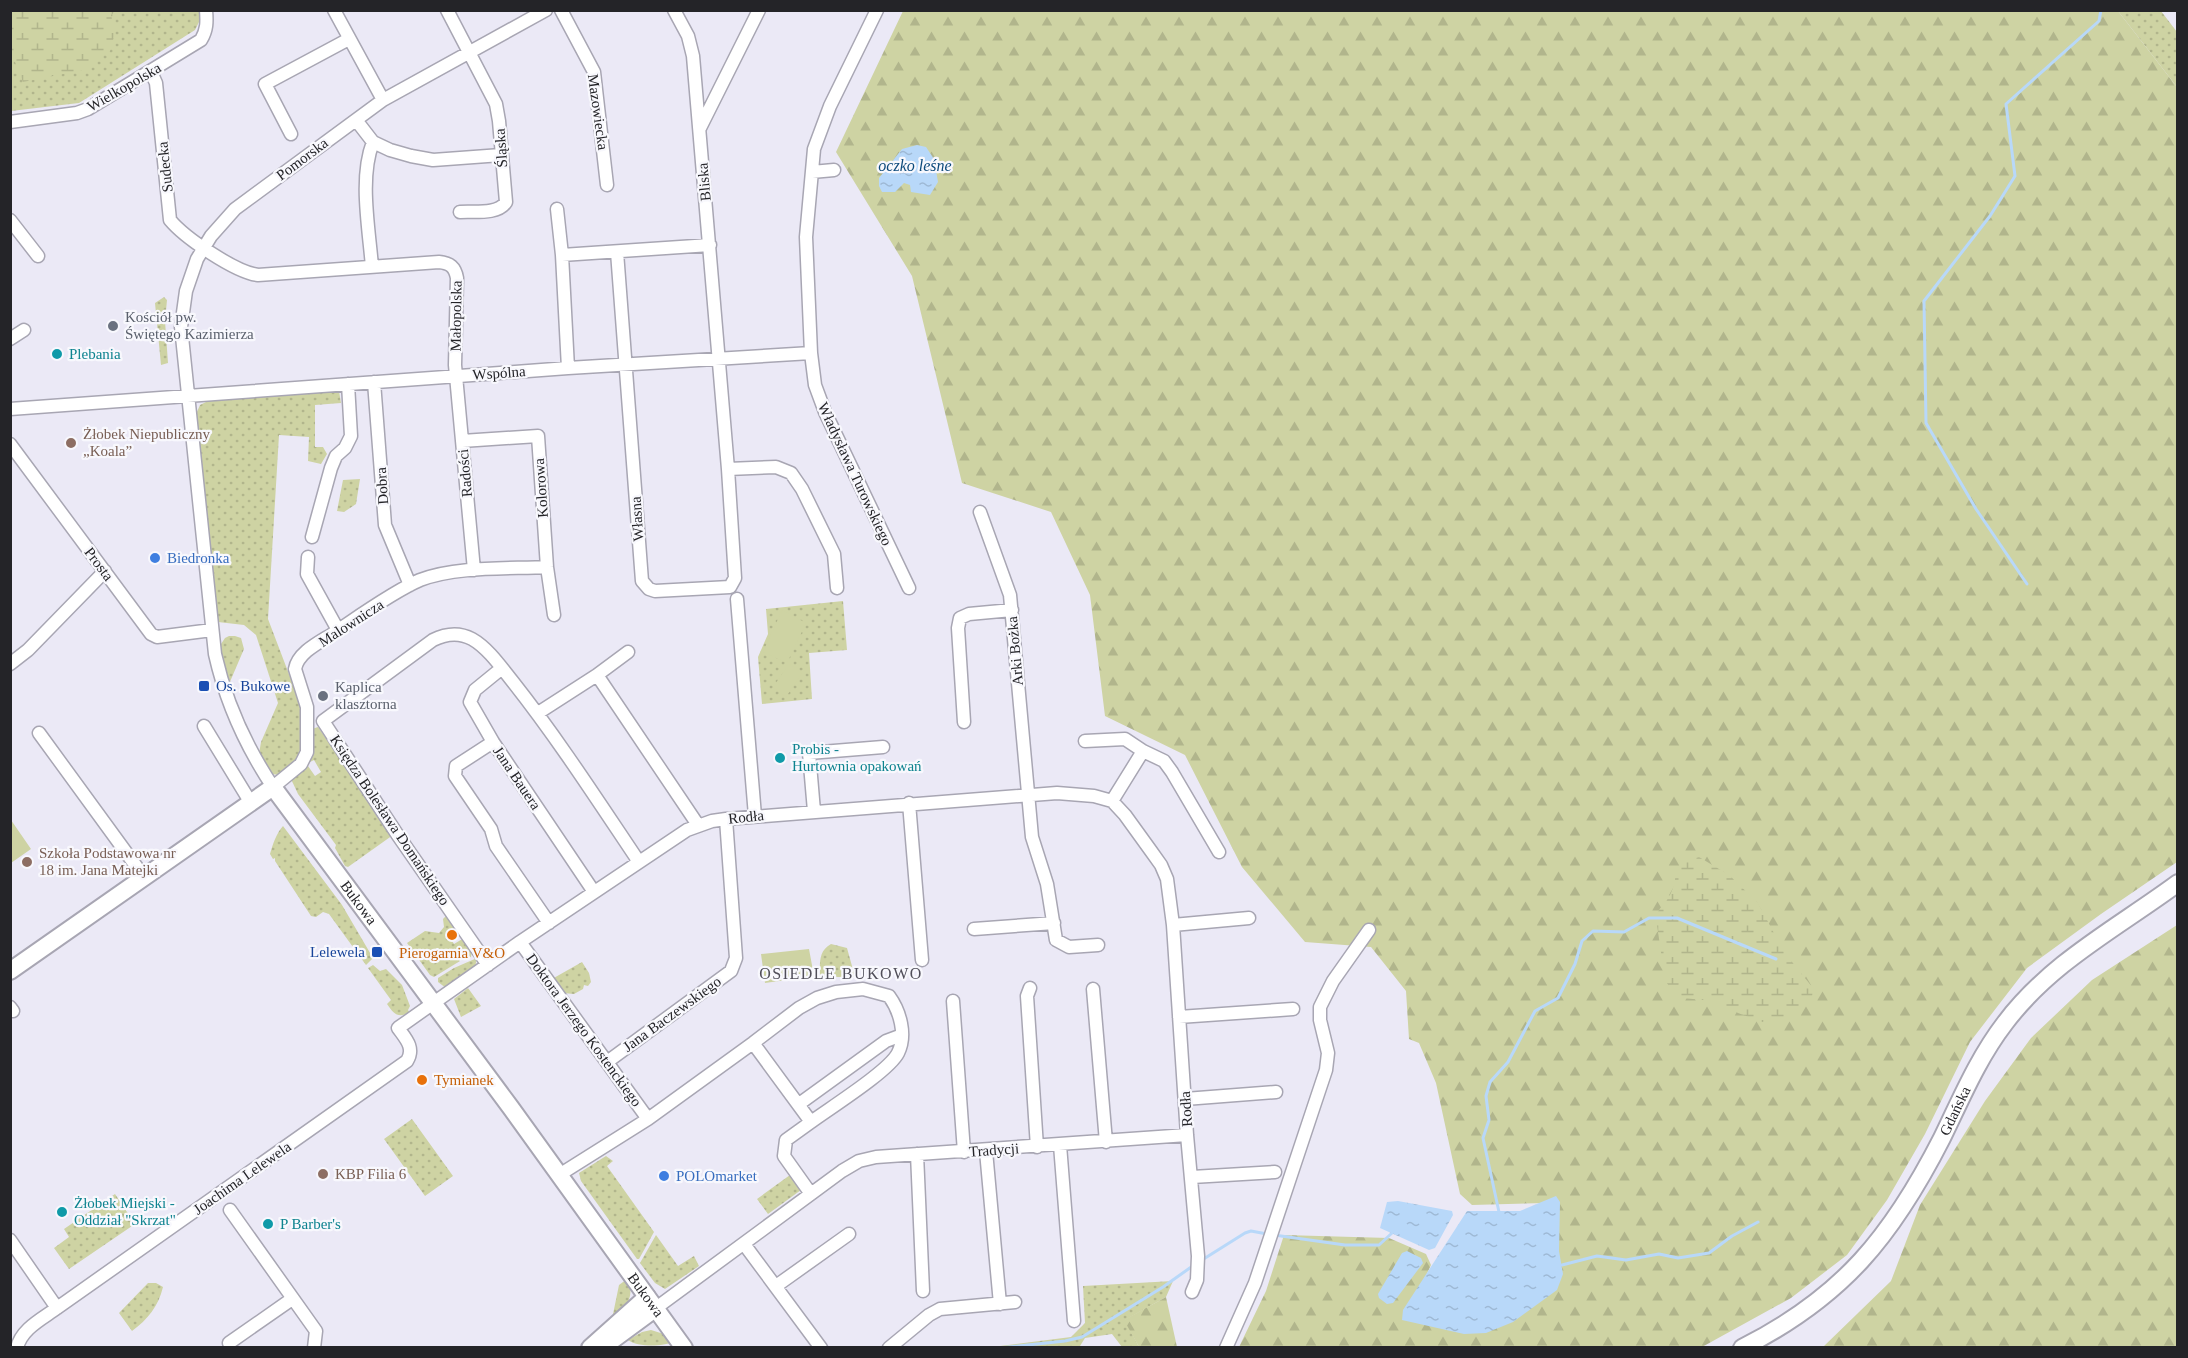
<svg xmlns="http://www.w3.org/2000/svg" width="2188" height="1358" viewBox="0 0 2188 1358" font-family="Georgia,serif">
<style>
.grass{fill:url(#grass-dots)}
.forest{fill:url(#forest-firs)}
.wetland{fill:url(#wetland-marsh)}
.pitch{fill:#ced3a3}
.water{fill:url(#water-ripples)}
.lines{fill:none;stroke-linecap:round;stroke-linejoin:round}
.stream{stroke:#b8d8f9;stroke-width:3}
.street-casing{stroke:#a8a6b3;stroke-width:15}
.secondary-casing{stroke:#a8a6b3;stroke-width:20}
.street{stroke:#fff;stroke-width:12}
.secondary{stroke:#fff;stroke-width:16}
.worship-dot{fill:#6b7280;stroke:#f8f8fd;stroke-width:2}
.culture-dot{fill:#0f9aa8;stroke:#f8f8fd;stroke-width:2}
.education-dot{fill:#8d6e63;stroke:#f8f8fd;stroke-width:2}
.shop-dot{fill:#3f7fe0;stroke:#f8f8fd;stroke-width:2}
.transit-dot{fill:#1a4fb4;stroke:#f8f8fd;stroke-width:2}
.food-dot{fill:#e8710a;stroke:#f8f8fd;stroke-width:2}
.labels{text-anchor:middle;dominant-baseline:central;stroke-width:4.5;stroke-linejoin:round;paint-order:stroke}
.street-label{font-size:15px;fill:#242428;stroke:#f8f8fd}
.worship-label{font-size:15px;fill:#5b616d;stroke:#f8f8fd;text-anchor:start}
.culture-label{font-size:15px;fill:#0d838f;stroke:#f8f8fd;text-anchor:start}
.education-label{font-size:15px;fill:#785e54;stroke:#f8f8fd;text-anchor:start}
.shop-label{font-size:15px;fill:#366cbe;stroke:#f8f8fd;text-anchor:start}
.transit-label{font-size:15px;fill:#164399;stroke:#f8f8fd;text-anchor:start}
.food-label{font-size:15px;fill:#c56008;stroke:#f8f8fd}
.water-label{font-size:16px;font-style:italic;fill:#0d4a7c;stroke:#f8f8fd}
.neighbourhood-label{font-size:16px;letter-spacing:1.5px;fill:#504e59;stroke:#f8f8fd}
</style>
<defs>
<pattern id="grass-dots" width="8" height="8" patternUnits="userSpaceOnUse" patternTransform="scale(1.5)"><rect width="8" height="8" fill="#ced3a3"/><path d="M2 2h.1M6 6h.1" fill="none" stroke="#b1b58c" stroke-width="1.8" stroke-linecap="round"/></pattern>
<pattern id="forest-firs" width="22" height="20" patternUnits="userSpaceOnUse" patternTransform="scale(1.5)"><rect width="22" height="20" fill="#ced3a3"/><path d="M5 1l3.5 6h-7zM16 11l3.5 6h-7z" fill="#b1b58c"/></pattern>
<pattern id="wetland-marsh" width="20" height="14" patternUnits="userSpaceOnUse" patternTransform="scale(1.5)"><rect width="20" height="14" fill="#ced3a3"/><path d="M1 5h8M5 5V1M11 12h8M15 12V8" fill="none" stroke="#b1b58c"/></pattern>
<pattern id="water-ripples" width="26" height="14" patternUnits="userSpaceOnUse" patternTransform="scale(1.5)"><rect width="26" height="14" fill="#b8d8f9"/><path d="M2 4q2-2 4 0t4 0M15 11q2-2 4 0t4 0" fill="none" stroke="#9eb9d5"/></pattern>
</defs>
<rect width="100%" height="100%" fill="#ebe9f6"/>
<path class="grass" d="M11 11H202L203 14 195 30 79 103 11 111Z
M2118 11H2161L2177 32V87Z
M164 297 167 300 165 321 168 363 161 365 155 303Z
M339 391 341 403 315 405V447H323L327 454 321 464 308 461 309 437 279 435 268 619 303 711 301 756 279 775 272 774 259 754 261 742 278 703 256 635 244 625 218 622 196 414 200 405 208 401Z
M360 479 356 504 344 512 337 511 343 480Z
M843 601 847 650 809 653 812 699 762 704 758 657 768 634 766 609Z
M229 636H235L241 638 244 649 229 684 219 647 225 638Z
M318 727 393 835 348 867 345 866 335 848 336 845 298 794 291 779 308 761V766L315 776 321 772 314 760 310 762 309 760 312 729Z
M283 826 342 905 373 958 366 965 329 914 323 912 316 917 311 916 275 861V858L273 859 270 854C273 844 276 834 283 826Z
M447 915 458 929 448 935 454 944 464 938 472 950 471 957 464 960 459 950 453 954 460 961 434 977 430 975 407 943 425 931 439 933 444 927 443 919Z
M831 944 847 948 855 977H820C820 964 818 951 831 944Z
M477 958 475 967 446 988 438 982V978L454 968Z
M582 962 589 973 591 982 588 986 584 985 583 989 574 994 563 993 552 979Z
M373 965 380 971 386 969 402 985 410 1006 408 1010 410 1013C397 1018 394 1014 387 1004L391 1000 368 968Z
M468 988 481 1006 461 1017 454 999Z
M412 1119 453 1176 425 1196 384 1139Z
M606 1156 613 1161 607 1166 654 1232 639 1259H637L581 1181 579 1173Z
M790 1175 801 1190 768 1214 757 1199Z
M115 1194 135 1224 69 1269 54 1248 69 1237 64 1229Z
M656 1235 678 1266 694 1256 699 1266 665 1289 655 1283 640 1263Z
M627 1279C636 1298 626 1306 612 1319L619 1285Z
M1173 1281 1166 1297 1125 1320 1139 1347H1122L1112 1334 1085 1338 1080 1346 1067 1347 984 1348 1071 1337 1085 1323 1083 1286Z
M148 1283H156L163 1287C158 1307 148 1319 132 1331L119 1313Z
M651 1330 667 1335 673 1342C662 1347 637 1347 628 1340L642 1332Z"/>
<path class="forest" d="M903 11H2118L2177 87V862L2101 914 2027 968 1970 1042 1925 1134 1887 1200 1847 1255 1791 1298 1702 1347H1239L1266 1291 1284 1235 1389 1238 1426 1254 1431 1265 1407 1316 1546 1203 1472 1205 1460 1194 1436 1083 1419 1043 1409 1039 1406 991 1371 947 1305 942 1242 867 1185 755 1105 716 1090 595 1051 512 962 483 912 276 836 152Z
M2177 925V1347H1823L1891 1281 1920 1205 1985 1101 2031 1038 2092 980Z
M1166 1297 1177 1347H1139L1124 1320Z"/>
<path class="wetland" d="M10 11H116L111 15 115 33 110 51 83 70 23 82 11 52Z
M1699 857 1729 875 1758 903 1784 952 1813 988 1812 997 1795 1015 1762 1022 1738 1013 1717 1001 1681 998 1674 994 1665 980 1656 918C1658 908 1664 905 1669 897 1682 874 1666 867 1699 857Z"/>
<path class="pitch" d="M782 610 806 623 787 663 763 652Z
M789 664 802 673 786 697 773 687Z
M11 820 31 849 11 863H10Z
M809 949 814 976 765 983 761 954Z"/>
<path class="water" d="M917 145 926 147 934 159 938 182 930 195 911 192 910 185 904 183 895 192H882L879 186V178L902 149Z
M1556 1196 1560 1202 1559 1251 1563 1274 1557 1290 1513 1322 1486 1333 1464 1334 1402 1320 1403 1310 1467 1211H1520Z
M1398 1201 1452 1211 1453 1215 1435 1248 1429 1250 1380 1228 1387 1202Z
M1407 1251 1421 1258 1423 1263 1393 1303 1387 1304 1379 1298 1378 1294 1402 1253Z"/>
<g class="lines">
<path class="stream" d="M2027 584 1976 509 1926 423 1924 301 1990 216 2015 176 2006 104 2099 21 2101 10
M1499 1212 1483 1138 1489 1120 1486 1096 1490 1082 1508 1062 1535 1011 1558 998 1575 964 1582 941 1593 931 1624 932 1649 918H1677L1776 959
M1274 1235 1345 1245H1379L1392 1233
M1202 1260 1245 1233 1251 1231 1267 1234
M1562 1265 1597 1256 1626 1260 1659 1254 1678 1258 1709 1253 1732 1236 1758 1222
M1000 1348 1065 1341 1082 1337 1163 1287 1194 1265"/>
<defs>
<path id="street" d="M334 10 383 100
M447 10 496 104 499 121 506 202C498 215 474 211 460 212
M546 10 383 100 235 209 211 236 197 259 186 291 181 327 215 654C226 703 245 745 273 787L301 764 307 752V707L295 669C298 652 320 642 334 633 358 617 394 591 420 580 456 566 508 569 547 567
M561 10 594 72 607 185
M877 10 830 106 814 149 806 237 811 353 815 385 825 412 909 588
M151 72 156 83 170 220C185 238 235 272 258 275L439 262C450 263 455 267 457 278L455 365 474 570
M356 120 373 142 390 150 411 156 433 160 501 155
M10 122 77 113 88 109 201 40C207 30 207 22 206 10
M700 128 759 10
M291 134 265 84 349 39
M812 172 834 170
M557 209 562 255 568 368
M10 220 38 256
M617 252 642 581 649 589 655 591 730 587 735 578 728 469 693 56 688 36 674 10
M562 255 710 245
M372 267C369 228 359 178 373 142
M10 339 24 330
M374 382 385 525 410 585
M10 409 568 368 811 353
M462 441 538 436 547 567 554 615
M10 444 151 634 157 637 212 630
M728 469 776 467 791 473 802 489 834 554 837 588
M980 512 1010 595 1032 837 1047 884 1056 940 1069 947 1098 945
M312 537 331 468 336 456 345 448 351 436 348 384
M308 557 307 574 338 630
M737 599 755 816
M10 664 28 650 105 571
M502 668 475 690 470 702 493 742 594 892
M597 675 698 825
M538 713 597 675 628 652
M964 722 958 628 960 618 969 614 1012 610
M204 726 251 803
M39 733 144 877
M1085 741 1125 739 1143 751 1112 801
M493 742 456 766 455 776 491 829 496 846 549 923
M1143 751 1164 761 1172 772 1219 852
M909 803 922 960
M814 811 809 753 883 747
M1173 925 1249 918
M974 929 1054 923
M520 942 648 1119
M488 965 397 834 323 721 433 640C445 634 459 632 472 639 488 648 501 667 513 682 558 739 598 801 639 862
M1030 988 1027 996 1037 1147
M1093 989 1106 1142
M953 1001 964 1152
M10 1007 13 1011
M1179 1017 1293 1009
M753 1043 811 1122 786 1140 784 1156 811 1194
M607 1062 731 971 736 958 726 819
M1185 1099 1276 1092
M799 1104 886 1041 902 1035
M1060 1145 1074 1321
M986 1151 1000 1304
M917 1154 923 1291
M559 1175 648 1119 753 1043 799 1008 817 998 836 992 863 989 889 996C900 1011 907 1035 898 1053 889 1071 830 1108 811 1122
M1192 1177 1275 1172
M230 1210 316 1331 314 1348
M10 1240 57 1308
M744 1244 821 1348
M776 1286 849 1234
M656 1308 842 1171 859 1161 876 1157 1187 1135
M229 1343 292 1299
M17 1348C21 1329 42 1319 57 1308L407 1061C415 1048 406 1039 398 1028L520 942 687 830 712 821 726 819 1057 793 1094 796 1112 801 1125 815 1151 851 1161 865 1167 879 1173 925 1187 1135 1198 1256 1197 1280 1192 1292
M889 1348 929 1315 940 1309 1015 1302
M1226 1348 1255 1283 1326 1070 1328 1053 1320 1020V1007L1333 981 1369 930"/>
<g id="secondary">
<path id="s1" d="M10 971 273 787 511 1108 684 1348"/>
<path d="M603 1347 656 1308"/>
<path d="M590 1348 647 1297"/>
<path id="s2" d="M1742 1348C1843 1297 1892 1236 1942 1138 1961 1099 1978 1058 2005 1023 2051 962 2117 928 2178 883"/>
</g>
</defs>
<use href="#street" class="street-casing"/>
<use href="#secondary" class="secondary-casing"/>
<use href="#street" class="street"/>
<use href="#secondary" class="secondary"/>
</g>
<g class="worship-dot">
<circle cx="113" cy="326" r="6"/>
<circle cx="323" cy="696" r="6"/>
</g>
<g class="culture-dot">
<circle cx="57" cy="354" r="6"/>
<circle cx="780" cy="758" r="6"/>
<circle cx="62" cy="1212" r="6"/>
<circle cx="268" cy="1224" r="6"/>
</g>
<g class="education-dot">
<circle cx="71" cy="443" r="6"/>
<circle cx="27" cy="862" r="6"/>
<circle cx="323" cy="1174" r="6"/>
</g>
<g class="shop-dot">
<circle cx="155" cy="558" r="6"/>
<circle cx="664" cy="1176" r="6"/>
</g>
<g class="transit-dot">
<rect x="198" y="680" width="12" height="12" rx="3"/>
<rect x="371" y="946" width="12" height="12" rx="3"/>
</g>
<g class="food-dot">
<circle cx="452" cy="935" r="6"/>
<circle cx="422" cy="1080" r="6"/>
</g>
<g class="labels">
<g class="street-label">
<text transform="translate(124 87) rotate(-30)">Wielkopolska</text>
<text transform="translate(598 112) rotate(82)">Mazowiecka</text>
<text transform="translate(501 148) rotate(-94)">Śląska</text>
<text transform="translate(302 159) rotate(-37)">Pomorska</text>
<text transform="translate(165 167) rotate(-96)">Sudecka</text>
<text transform="translate(704 182) rotate(-95)">Bliska</text>
<text transform="translate(456 316) rotate(-89)">Małopolska</text>
<text transform="translate(499 373) rotate(-4)">Wspólna</text>
<text transform="translate(465 473) rotate(-95)">Radości</text>
<text transform="translate(855 474) rotate(65)">Władysława Turowskiego</text>
<text transform="translate(382 486) rotate(-94)">Dobra</text>
<text transform="translate(541 488) rotate(-94)">Kolorowa</text>
<text transform="translate(637 519) rotate(-94)">Własna</text>
<text transform="translate(99 564) rotate(53)">Prosta</text>
<text transform="translate(351 623) rotate(-33)">Malownicza</text>
<text transform="translate(1015 651) rotate(-95)">Arki Bożka</text>
<text transform="translate(517 778) rotate(56)">Jana Bauera</text>
<text transform="translate(746 817) rotate(-6)">Rodła</text>
<text transform="translate(390 820) rotate(56)">Księdza Bolesława Domańskiego</text>
<text stroke="none"><textPath href="#s1" startOffset="465">Bukowa</textPath></text>
<text transform="translate(672 1014) rotate(-36)">Jana Baczewskiego</text>
<text transform="translate(584 1030) rotate(54)">Doktora Jerzego Kostenckiego</text>
<text transform="translate(1186 1109) rotate(-94)">Rodła</text>
<text stroke="none"><textPath href="#s2" startOffset="326">Gdańska</textPath></text>
<text transform="translate(994 1150) rotate(-4)">Tradycji</text>
<text transform="translate(242 1178) rotate(-35)">Joachima Lelewela</text>
<text stroke="none"><textPath href="#s1" startOffset="951">Bukowa</textPath></text>
</g>
<g class="worship-label">
<text x="125" y="317">Kościół pw.<tspan x="125" dy="17">Świętego Kazimierza</tspan></text>
<text x="335" y="687">Kaplica<tspan x="335" dy="17">klasztorna</tspan></text>
</g>
<g class="culture-label">
<text x="69" y="354">Plebania</text>
<text x="792" y="749">Probis -<tspan x="792" dy="17">Hurtownia opakowań</tspan></text>
<text x="74" y="1203">Żłobek Miejski -<tspan x="74" dy="17">Oddział "Skrzat"</tspan></text>
<text x="280" y="1224">P Barber's</text>
</g>
<g class="education-label">
<text x="83" y="434">Żłobek Niepubliczny<tspan x="83" dy="17">„Koala”</tspan></text>
<text x="39" y="853">Szkoła Podstawowa nr<tspan x="39" dy="17">18 im. Jana Matejki</tspan></text>
<text x="335" y="1174">KBP Filia 6</text>
</g>
<g class="shop-label">
<text x="167" y="558">Biedronka</text>
<text x="676" y="1176">POLOmarket</text>
</g>
<g class="transit-label">
<text x="216" y="686">Os. Bukowe</text>
<text x="365" y="952" text-anchor="end">Lelewela</text>
</g>
<g class="food-label">
<text x="452" y="953">Pierogarnia V&amp;O</text>
<text x="434" y="1080" text-anchor="start">Tymianek</text>
</g>
<g class="water-label">
<text x="915" y="165">oczko leśne</text>
</g>
<g class="neighbourhood-label">
<text x="841" y="973">OSIEDLE BUKOWO</text>
</g>
</g>
<rect width="2188" height="1358" fill="none" stroke="#242428" stroke-width="24"/>
</svg>
